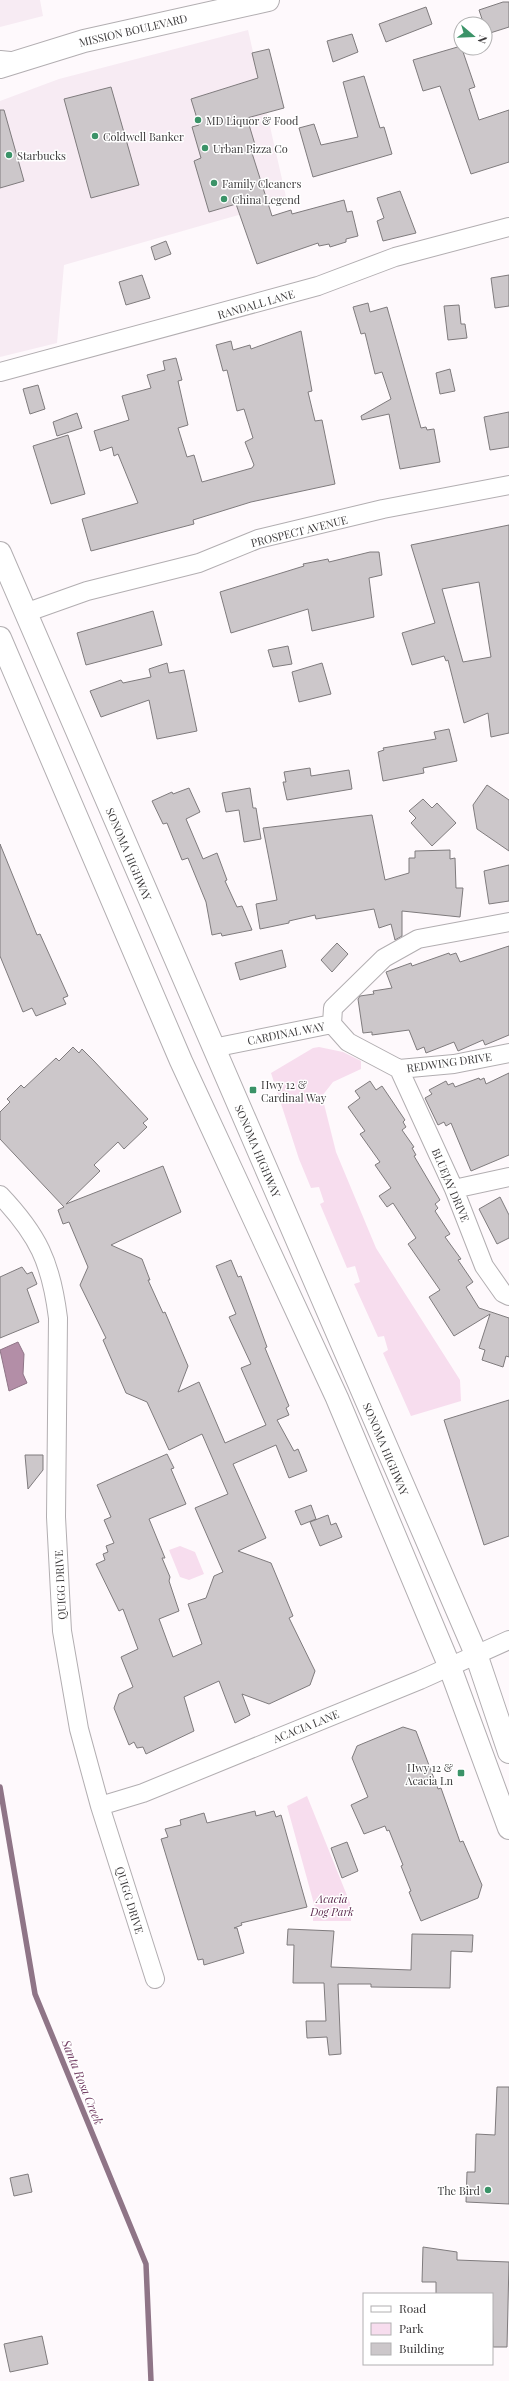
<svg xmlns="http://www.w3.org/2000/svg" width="509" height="2381" viewBox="0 0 509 2381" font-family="'Playfair Display',serif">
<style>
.built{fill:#f7ebf3}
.green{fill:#f7ddee}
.water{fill:#b38ea7;stroke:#8f7587}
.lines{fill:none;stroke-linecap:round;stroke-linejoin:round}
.stream{stroke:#8f7587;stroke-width:5.5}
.building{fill:#ccc7ca;stroke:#7f7b7d;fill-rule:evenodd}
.street-casing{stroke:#b2aeb1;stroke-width:20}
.secondary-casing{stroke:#b2aeb1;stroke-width:24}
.primary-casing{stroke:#b2aeb1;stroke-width:24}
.street{stroke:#fff;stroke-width:18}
.secondary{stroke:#fff;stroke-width:22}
.primary{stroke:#fff;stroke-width:22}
.poi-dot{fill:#3b9368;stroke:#fff;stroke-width:1.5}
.labels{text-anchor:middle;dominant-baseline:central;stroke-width:3;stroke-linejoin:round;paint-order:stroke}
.street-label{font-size:11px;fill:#3c3a3b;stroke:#fff}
.poi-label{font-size:11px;fill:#3c3a3b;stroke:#fff;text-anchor:start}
.park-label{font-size:11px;font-style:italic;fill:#602e52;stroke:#fff}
.water-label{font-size:12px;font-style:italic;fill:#754166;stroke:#fff}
</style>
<rect width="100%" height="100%" fill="#fef9fc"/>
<path class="built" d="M0 0H40L43 16 0 27Z
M248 30 287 201 64 265 57 343 0 357V101L59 79Z"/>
<path class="green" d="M319 1047 343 1052 361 1061V1069L333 1082 322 1096 336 1152 376 1248 460 1380 461 1401 411 1416 383 1353 388 1350 384 1336 378 1337 354 1284 360 1282 355 1266 347 1268 320 1204 324 1202 319 1187 311 1188 299 1159 271 1073 313 1048Z
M180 1546 195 1552 204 1574 189 1580 180 1577 169 1550Z
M307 1796 350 1903 351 1921H313V1917L317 1915 287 1806Z"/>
<path class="water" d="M18 1342 24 1354 23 1374 27 1383 9 1391 0 1350Z"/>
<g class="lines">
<path class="stream" d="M0 1787 35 1994 146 2264 151 2381"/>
</g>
<path class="building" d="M503 2H509V27L487 34 479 10Z
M426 7 432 24 386 42 379 24Z
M352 34 358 52 333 62 327 41Z
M461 46 475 87 469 89 479 120 509 110V162L471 174 440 86 423 91 413 60Z
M269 49 284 108 247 118 256 148 251 150 272 216 291 210 292 214 344 200 347 212 352 211 358 236 346 239V242L330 247 329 244 319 246 318 243 257 264 236 204 209 212 194 161 201 158 192 127 199 125 191 99 258 78 252 53Z
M364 76 380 128 384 127 392 154 313 177 299 128 314 124 321 145 358 137 343 82Z
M111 87 139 185 91 198 64 99Z
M0 110H4L24 181 0 188Z
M400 191 416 233 383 241 377 221 384 218 377 198Z
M166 241 171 254 155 260 151 247Z
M142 275 150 298 126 305 119 282Z
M509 275V306L495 308 491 278Z
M368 303 370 312 387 307 421 428 426 427 427 430 434 429 440 462 400 469 389 414 362 420 361 416 391 399 382 372 375 374 365 333 361 334 353 307Z
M459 305 461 324H465L467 338 448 340 444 306Z
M301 331 312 391 308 392 315 421 322 420 335 484 251 502 193 520 194 524 91 551 82 519 138 503 118 454 114 456 112 447 100 451 94 431 129 420 122 396 151 388 147 375 165 370 163 361 176 358 182 380 178 381 188 425 178 428 187 457 194 455 202 482 252 468 254 465 245 442 253 438 244 409 237 411 227 370 223 371 216 345 231 341 233 350 250 345 251 349Z
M450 369 455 391 440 394 436 373Z
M38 385 45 409 30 414 23 389Z
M509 412V447L490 450 484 417Z
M77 413 82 428 57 436 53 422Z
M68 435 85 494 51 504 33 446Z
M509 525V733L491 737 488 713 464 723 448 660 446 661 444 656 412 665 402 633 435 623 411 545ZM479 582 491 657 463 662 442 589Z
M370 552H379L382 575 369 578 374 617 312 631 308 609 231 633 220 592 304 566 303 564 328 559 329 562Z
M153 611 162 645 86 665 77 633Z
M288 646 292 664 273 667 268 650Z
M167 663 169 673 184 670 197 731 157 739 149 700 101 717 90 691 121 680 123 683 151 677 149 669Z
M322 663 331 694 299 702 292 672Z
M449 729 457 761 423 768 424 773 383 781 378 752 384 750 383 748 436 739 434 732Z
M310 768 311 776 349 770 352 789 287 800 283 782H286L284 772Z
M487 785 509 800V851L477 829 473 805Z
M189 788 200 812 186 819 203 859 217 853 227 880 225 881 237 907 242 906 252 930 222 936 221 933 212 935 206 902 188 858 182 860 167 823 163 824 152 801 172 792 173 794Z
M250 788 253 808H256L261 839 244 842 239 810 226 812 222 793Z
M423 799 432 808 437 803 456 823 432 846 411 823 416 818 409 811Z
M372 815 385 880 409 873V858H415V851L450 850V859L455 858 456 888H463L460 917 402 911V936L395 940 391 924 379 928 374 909 316 919 315 915 289 921V923L260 929 256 904 277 900 263 828Z
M0 844 37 935 40 934 68 996 63 998 66 1004 36 1016 32 1008 23 1012 0 956Z
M509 865V901L489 904 484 871Z
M337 943 348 954 332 972 321 960Z
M509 946V1035L485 1045 483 1040 458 1051 454 1042 426 1053 424 1047 417 1050 409 1030 372 1035V1032L363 1033 358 999 360 996 374 994 373 991 392 988 386 972 411 963 412 966 449 953 450 955 456 953 460 962Z
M282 950 286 967 240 980 235 963Z
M73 1047 79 1053 82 1049 94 1061 148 1119 143 1123 147 1127 124 1149 118 1142 94 1165 100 1171 66 1204 163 1166 181 1212 111 1245 142 1259 150 1280H148L163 1313 165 1312 188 1366 178 1392 199 1382 225 1443 266 1425 241 1368 251 1364 229 1317 236 1314 216 1266 231 1260 238 1277 241 1276 267 1347 265 1348 289 1406 286 1408 289 1415 277 1420 294 1451 298 1449 307 1471 289 1478 276 1445 233 1464 266 1538 238 1551 271 1563 293 1616 289 1618 315 1671 310 1685 269 1704 242 1694 250 1715 235 1723 219 1681 184 1697 194 1731 146 1754 143 1747 137 1748 134 1742 129 1745 114 1708 119 1694 133 1687 121 1657 138 1649 123 1609 119 1611 96 1564 105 1560 103 1554 108 1552 106 1546 114 1543 104 1520 111 1517 97 1485 167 1454 174 1468 171 1469 186 1504 149 1519 165 1558H162L170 1577 169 1581 179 1611 159 1619 173 1657 202 1644 188 1604 206 1598 214 1576 223 1572 195 1508 228 1494 202 1434 169 1450 147 1402 126 1393 103 1340 106 1338 80 1285 88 1267 69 1222 63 1224 58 1210 64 1207 0 1139V1112L10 1102 7 1099 21 1085 24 1088 56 1058 59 1061Z
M509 1073V1155L471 1171 451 1123 446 1126 444 1122 438 1125 425 1098 432 1094 429 1090 446 1081 448 1085 453 1083 455 1087 479 1078 480 1080 484 1078 486 1084Z
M370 1081 376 1090 382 1086 405 1120 403 1122 406 1127 402 1130 414 1147 412 1148 416 1155 414 1156 440 1200 435 1204 438 1208 435 1211 450 1234 445 1237 461 1259 458 1260 473 1282 466 1287 479 1308 509 1318V1357L506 1356 503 1367 482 1360 485 1350 479 1348 490 1314 454 1336 429 1297 440 1290 408 1244 416 1238 393 1203 387 1207 379 1196 391 1188 375 1165 380 1162 360 1134 365 1131 348 1107 360 1098 355 1091Z
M500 1197 509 1215V1238L497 1244 479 1209Z
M22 1267 27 1274 32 1272 37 1284 27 1289 39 1322 0 1338V1277Z
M509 1400V1536L484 1545 444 1420Z
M25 1455H43V1470L28 1489Z
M311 1505 316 1519 301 1525 295 1511Z
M328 1515 331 1525 336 1523 342 1537 320 1546 310 1522Z
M403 1727 416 1731 438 1789 441 1788 460 1842 463 1841 482 1885 478 1898 421 1921 409 1892 411 1891 401 1866 403 1865 389 1830 387 1831 385 1826 364 1834 351 1805 368 1797 352 1758 357 1746Z
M255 1811 256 1816 274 1811 276 1817 281 1815 307 1907 241 1923 242 1925 234 1928H237L244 1953 204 1965 203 1959 198 1960 161 1839 168 1837 165 1829 181 1825 180 1820 204 1813 207 1823Z
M347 1842 358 1871 342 1878 331 1848Z
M288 1929 334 1931 331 1967 411 1970 412 1934 473 1935 472 1952 451 1951 450 1988 371 1987V1984H338L341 2054 329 2055 327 2037 307 2038 306 2021H326L324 1983H293L294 1945H287Z
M497 2087H509V2204L466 2202 467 2172H475L476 2134 495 2135Z
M28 2174 32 2192 14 2196 10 2178Z
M423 2247 457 2252V2260L509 2262 507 2347H493L492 2294H436V2282H422Z
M42 2336 48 2364 10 2372 4 2344Z"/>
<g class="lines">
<defs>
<path id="street" d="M0 372 318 286 395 257 509 227
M25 613 87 591 199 563 258 539 383 509 509 485
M332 1024 348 1042 399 1069 454 1064 509 1053
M213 1048 332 1024 333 1008 384 958 418 939 509 922
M399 1069 454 1189 484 1266 503 1293 509 1296
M454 1189 509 1177
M0 1195C38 1235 51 1262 58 1318L56 1517 62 1631 79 1729 100 1806 155 1979
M100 1806 143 1793 420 1680 509 1640"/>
<path id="secondary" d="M0 67 84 41 268 0"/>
<path id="primary" d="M0 62 10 63
M0 553 476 1654 509 1752
M0 638 181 1061 337 1398 449 1665 509 1828"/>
</defs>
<use href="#street" class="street-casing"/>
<use href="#secondary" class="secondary-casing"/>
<use href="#primary" class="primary-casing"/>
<use href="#street" class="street"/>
<use href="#secondary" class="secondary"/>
<use href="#primary" class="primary"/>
</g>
<g class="poi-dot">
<circle cx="198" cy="120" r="4"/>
<circle cx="95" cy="136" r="4"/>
<circle cx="205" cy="148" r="4"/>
<circle cx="9" cy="155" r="4"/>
<circle cx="214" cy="183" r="4"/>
<circle cx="224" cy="199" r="4"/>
<rect x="249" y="1086" width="8" height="8" rx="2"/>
<rect x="457" y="1769" width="8" height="8" rx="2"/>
<circle cx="488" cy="2190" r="4"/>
</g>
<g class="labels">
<g class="street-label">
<text transform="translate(133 30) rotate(-13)">MISSION BOULEVARD</text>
<text transform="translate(256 304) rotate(-16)">RANDALL LANE</text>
<text transform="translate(299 531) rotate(-14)">PROSPECT AVENUE</text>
<text transform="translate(129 854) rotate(67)">SONOMA HIGHWAY</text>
<text transform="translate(286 1033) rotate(-11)">CARDINAL WAY</text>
<text transform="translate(449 1062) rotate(-8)">REDWING DRIVE</text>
<text transform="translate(258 1151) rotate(67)">SONOMA HIGHWAY</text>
<text transform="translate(451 1185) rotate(67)">BLUEJAY DRIVE</text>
<text transform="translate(386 1449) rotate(67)">SONOMA HIGHWAY</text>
<text transform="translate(60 1585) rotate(-93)">QUIGG DRIVE</text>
<text transform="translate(306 1726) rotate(-22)">ACACIA LANE</text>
<text transform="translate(130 1900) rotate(73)">QUIGG DRIVE</text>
</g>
<g class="poi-label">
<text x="206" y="120">MD Liquor &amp; Food</text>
<text x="103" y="136">Coldwell Banker</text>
<text x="213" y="148">Urban Pizza Co</text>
<text x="17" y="155">Starbucks</text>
<text x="222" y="183">Family Cleaners</text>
<text x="232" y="199">China Legend</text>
<text x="261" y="1084">Hwy 12 &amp;<tspan x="261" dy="13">Cardinal Way</tspan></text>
<text x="453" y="1767" text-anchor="end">Hwy 12 &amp;<tspan x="453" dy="13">Acacia Ln</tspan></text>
<text x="480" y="2190" text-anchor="end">The Bird</text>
</g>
<g class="park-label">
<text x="332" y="1898">Acacia<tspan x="332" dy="13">Dog Park</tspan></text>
</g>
<g class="water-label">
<text transform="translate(83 2082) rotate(68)">Santa Rosa Creek</text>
</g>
</g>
<rect x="363" y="2293" width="130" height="72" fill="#ffffff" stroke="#b1b0b1"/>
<rect x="371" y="2306" width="20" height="6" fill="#ffffff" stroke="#b1b0b1"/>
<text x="399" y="2313" font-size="12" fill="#3c3a3b">Road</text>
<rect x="371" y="2323" width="20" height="12" fill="#f7ddee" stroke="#b1b0b1"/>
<text x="399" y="2333" font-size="12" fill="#3c3a3b">Park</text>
<rect x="371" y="2343" width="20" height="12" fill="#ccc7ca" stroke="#b1b0b1"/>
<text x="399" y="2353" font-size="12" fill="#3c3a3b">Building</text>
<g transform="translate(473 36) rotate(109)"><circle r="19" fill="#ffffff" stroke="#b1b0b1"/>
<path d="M0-3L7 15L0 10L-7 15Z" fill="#3b9368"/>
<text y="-6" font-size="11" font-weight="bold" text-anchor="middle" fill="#3c3a3b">N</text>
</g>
</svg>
